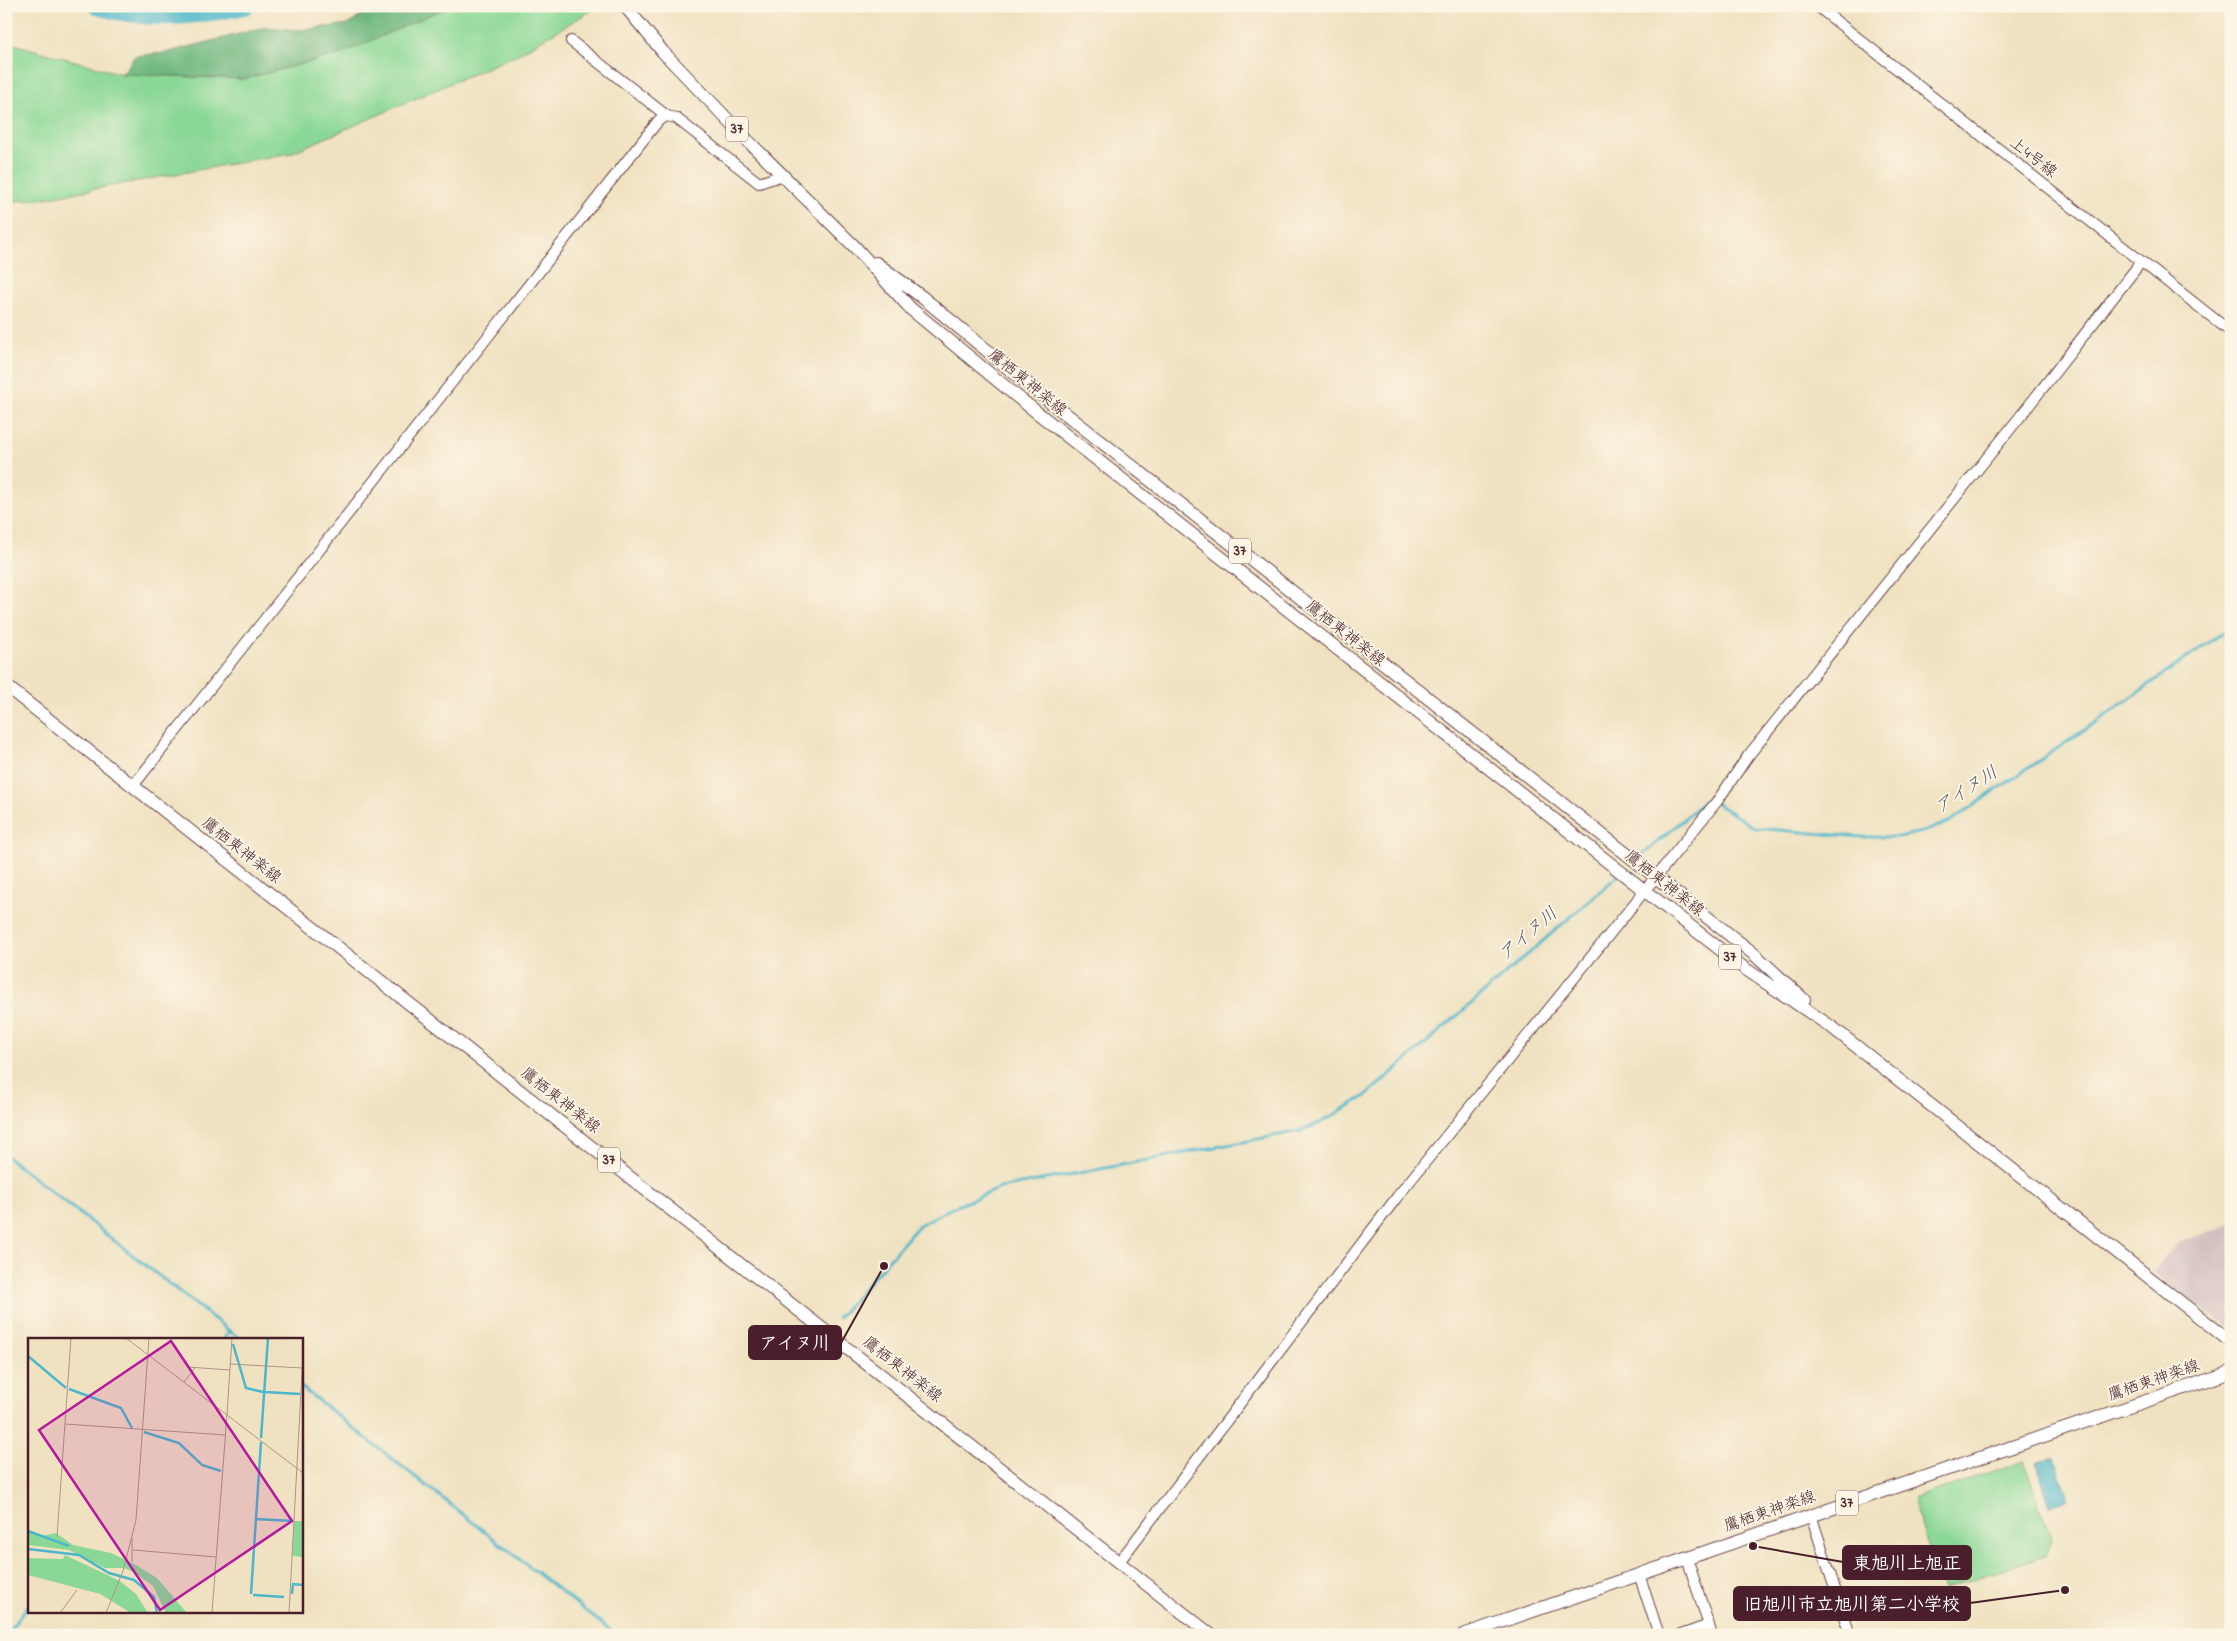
<svg xmlns="http://www.w3.org/2000/svg" width="2237" height="1641" viewBox="0 0 2237 1641" font-family="'Indie Flower','Klee One',sans-serif">
<style>
.industrial{fill:#d2bfc0}
.green{fill:#8bd896;stroke:#6a7c60}
.forest{fill:#70b87f;stroke:#5d6c55}
.water{fill:#4cb6ca;stroke:#4b6a7a}
.lines{fill:none;stroke-linecap:round;stroke-linejoin:round}
.stream{stroke:#4cb6ca;stroke-width:3}
.river{stroke:#4cb6ca;stroke-width:18}
.minor-casing{stroke:#633c42;stroke-width:12}
.major-casing{stroke:#633c42;stroke-width:14}
.minor{stroke:#fff;stroke-width:10}
.major{stroke:#fff;stroke-width:12}
.labels{text-anchor:middle;dominant-baseline:central;stroke-width:4;stroke-linejoin:round;paint-order:stroke}
.shield{fill:#fcf5e5;stroke:#7f5f63;stroke-width:1}
.shield-label{font-size:15px;font-weight:bold;fill:#4a1f2b}
.street-label{font-size:16px;fill:#4a1f2b;stroke:#fcf5e5}
.water-label{font-size:18px;font-style:italic;fill:#4b5463;stroke:#fcf5e5}
.inset-river{fill:none;stroke:#4cb6ca;stroke-width:2.5}
.inset-road{fill:none;stroke:#ae9485;stroke-width:1}
.view{fill:#b5179e;fill-opacity:0.15;stroke:#b5179e;stroke-width:2.5}
.inset-edge{fill:none;stroke:#4a1f2b;stroke-width:2.5}
.leader{fill:none;stroke:#4a1f2b;stroke-width:2}
.callout-dot{fill:#4a1f2b;stroke:#fcf5e5;stroke-width:2}
.callout{fill:#4a1f2b;stroke:#4a1f2b;stroke-width:2}
.callout-label{font-size:18px;text-anchor:middle;font-weight:bold;fill:#fff}
</style>
<rect width="100%" height="100%" fill="#fcf5e5"/>
<filter id="ink" filterUnits="userSpaceOnUse"><feTurbulence type="fractalNoise" baseFrequency=".02" numOctaves="2"/><feDisplacementMap in="SourceGraphic" scale="10" xChannelSelector="R" yChannelSelector="G"/><feConvolveMatrix kernelMatrix="1 2 1 2 8 2 1 2 1" color-interpolation-filters="sRGB"/></filter>
<filter id="wash" filterUnits="userSpaceOnUse"><feTurbulence type="fractalNoise" baseFrequency=".0096" numOctaves="4" result="noise"/><feDisplacementMap in="SourceGraphic" scale="20" xChannelSelector="R" yChannelSelector="G"/><feGaussianBlur stdDeviation="1.12" result="paint"/><feColorMatrix in="noise" values="0 0 0 0 0 0 0 0 0 0 0 0 0 0 0 0 0 1.4 0 .05"/><feComposite in="paint" operator="in"/></filter>
<g filter="url(#wash)">
<rect width="100%" height="100%" fill="#f0e2c1"/>
<path class="industrial" d="M2231 1224V1330L2153 1272 2177 1243Z"/>
<path class="green" d="M450 6H599L518 54 291 153 45 198 6 202V42L122 74 244 79 340 54Z
M2024 1461 2051 1538 2045 1556 1943 1590 1912 1499Z"/>
<path class="forest" d="M374 6H450L340 54 244 79 122 74 135 56 165 53 266 27 300 30 350 24Z"/>
<path class="water" d="M2054 1457 2068 1500 2050 1506 2036 1464Z"/>
<g class="lines">
<path class="stream" d="M1638 859 1708 798 1755 828 1860 837H1899L1926 831 1949 822 2099 720 2231 627
M6 1156 241 1340
M838 1318 919 1225 952 1208 1000 1188 1300 1131 1320 1123 1364 1097 1620 874
M223 1340 229 1331
M301 1387 616 1635
M6 1635 29 1604"/>
<path class="river" d="M97 6C149 22 192 17 245 6"/>
</g>
</g>
<g filter="url(#ink)">
<g class="lines">
<defs>
<path id="minor" d="M1817 6 2231 332
M571 41 667 116 676 118 759 183 783 175
M133 786 659 120 667 116
M1811 1515 1850 1635
M1687 1558 1712 1635
M1119 1562 1397 1197 1718 800 1748 756 2027 408 2141 262
M1639 1574 1659 1635
M1681 1635 1709 1625
M1914 1635H1926"/>
<path id="major" d="M625 6 663 52 751 144 854 246 911 309 1020 399 1631 880 1744 968 1833 1028 2231 1342
M876 263 922 297 1029 385 1754 954 1804 1000
M6 686 1211 1635
M1463 1635 2231 1372"/>
</defs>
<use href="#minor" class="minor-casing"/>
<use href="#major" class="major-casing"/>
<use href="#minor" class="minor"/>
<use href="#major" class="major"/>
</g>
</g>
<g class="labels">
<g class="shield">
<rect x="726" y="116.5" width="22" height="25" rx="4"/>
<rect x="1229" y="538.5" width="22" height="25" rx="4"/>
<rect x="1719" y="944.5" width="22" height="25" rx="4"/>
<rect x="598" y="1147.5" width="22" height="25" rx="4"/>
<rect x="1836" y="1490.5" width="22" height="25" rx="4"/>
</g>
<g class="shield-label">
<text x="737" y="129">37</text>
<text x="1240" y="551">37</text>
<text x="1730" y="957">37</text>
<text x="609" y="1160">37</text>
<text x="1847" y="1503">37</text>
</g>
<g class="street-label">
<text transform="translate(2033 158) rotate(38)">上4号線</text>
<text transform="translate(1027 383) rotate(39)">鷹栖東神楽線</text>
<text transform="translate(1345 634) rotate(38)">鷹栖東神楽線</text>
<text transform="translate(241 851) rotate(38)">鷹栖東神楽線</text>
<text transform="translate(1664 884) rotate(38)">鷹栖東神楽線</text>
<text transform="translate(560 1101) rotate(38)">鷹栖東神楽線</text>
<text transform="translate(902 1370) rotate(38)">鷹栖東神楽線</text>
<text transform="translate(2154 1381) rotate(-19)">鷹栖東神楽線</text>
<text transform="translate(1770 1512) rotate(-19)">鷹栖東神楽線</text>
</g>
<g class="water-label">
<text transform="translate(1967 791) rotate(-33)">アイヌ川</text>
<text transform="translate(1529 935) rotate(-41)">アイヌ川</text>
</g>
</g>
<g transform="translate(28 1338)">
<rect width="275" height="275" fill="#f0e2c1"/>
<path d="M266 183H275V219L264 218ZM0 192 13 198 28 195 45 207 83 215 108 227 129 240 159 275H138L125 248 106 234 95 230H77L41 212 0 207ZM37 217 92 243 108 256 120 275H103L72 256 0 237V220L35 221Z" fill="#8bd896"/>
<path class="inset-river" d="M205 6 218 50 235 54M0 18 38 50M41 51 93 70 104 90M237 54 272 56M116 94 151 105 174 127 193 133M233 100 240 0M227 181 265 183M0 193 41 208M0 211 51 217 81 235 106 242 126 259 129 275M223 256 233 104M264 256 265 246 275 247M225 257 256 259"/>
<path class="inset-road" d="M98 0 275 135M158 23 160 29 202 32M202 26 274 30M156 44 167 30M199 76 204 0M37 86 197 97M29 199 43 0M104 200V224M105 212 188 219M32 275 49 252M78 275 95 233 108 182 121 0M184 275 199 76M261 275 275 16"/>
<path class="view" d="M143 3 264 183 132 272 11 92Z"/>
<rect width="275" height="275" class="inset-edge"/>
</g>
<path class="leader" d="M884 1266L841 1343M1753 1546L1843 1562M2065 1590L1970 1603"/>
<g class="callout-dot">
<circle cx="884" cy="1266" r="5"/>
<circle cx="1753" cy="1546" r="5"/>
<circle cx="2065" cy="1590" r="5"/>
</g>
<g class="callout">
<rect x="749" y="1326" width="92" height="33" rx="5"/>
<rect x="1843" y="1546" width="128" height="33" rx="5"/>
<rect x="1734" y="1587" width="236" height="33" rx="5"/>
</g>
<g class="callout-label">
<text x="795" y="1349">アイヌ川</text>
<text x="1907" y="1569">東旭川上旭正</text>
<text x="1852" y="1610">旧旭川市立旭川第二小学校</text>
</g>
<rect width="2237" height="1641" fill="none" stroke="#fcf5e5" stroke-width="25"/>
</svg>
